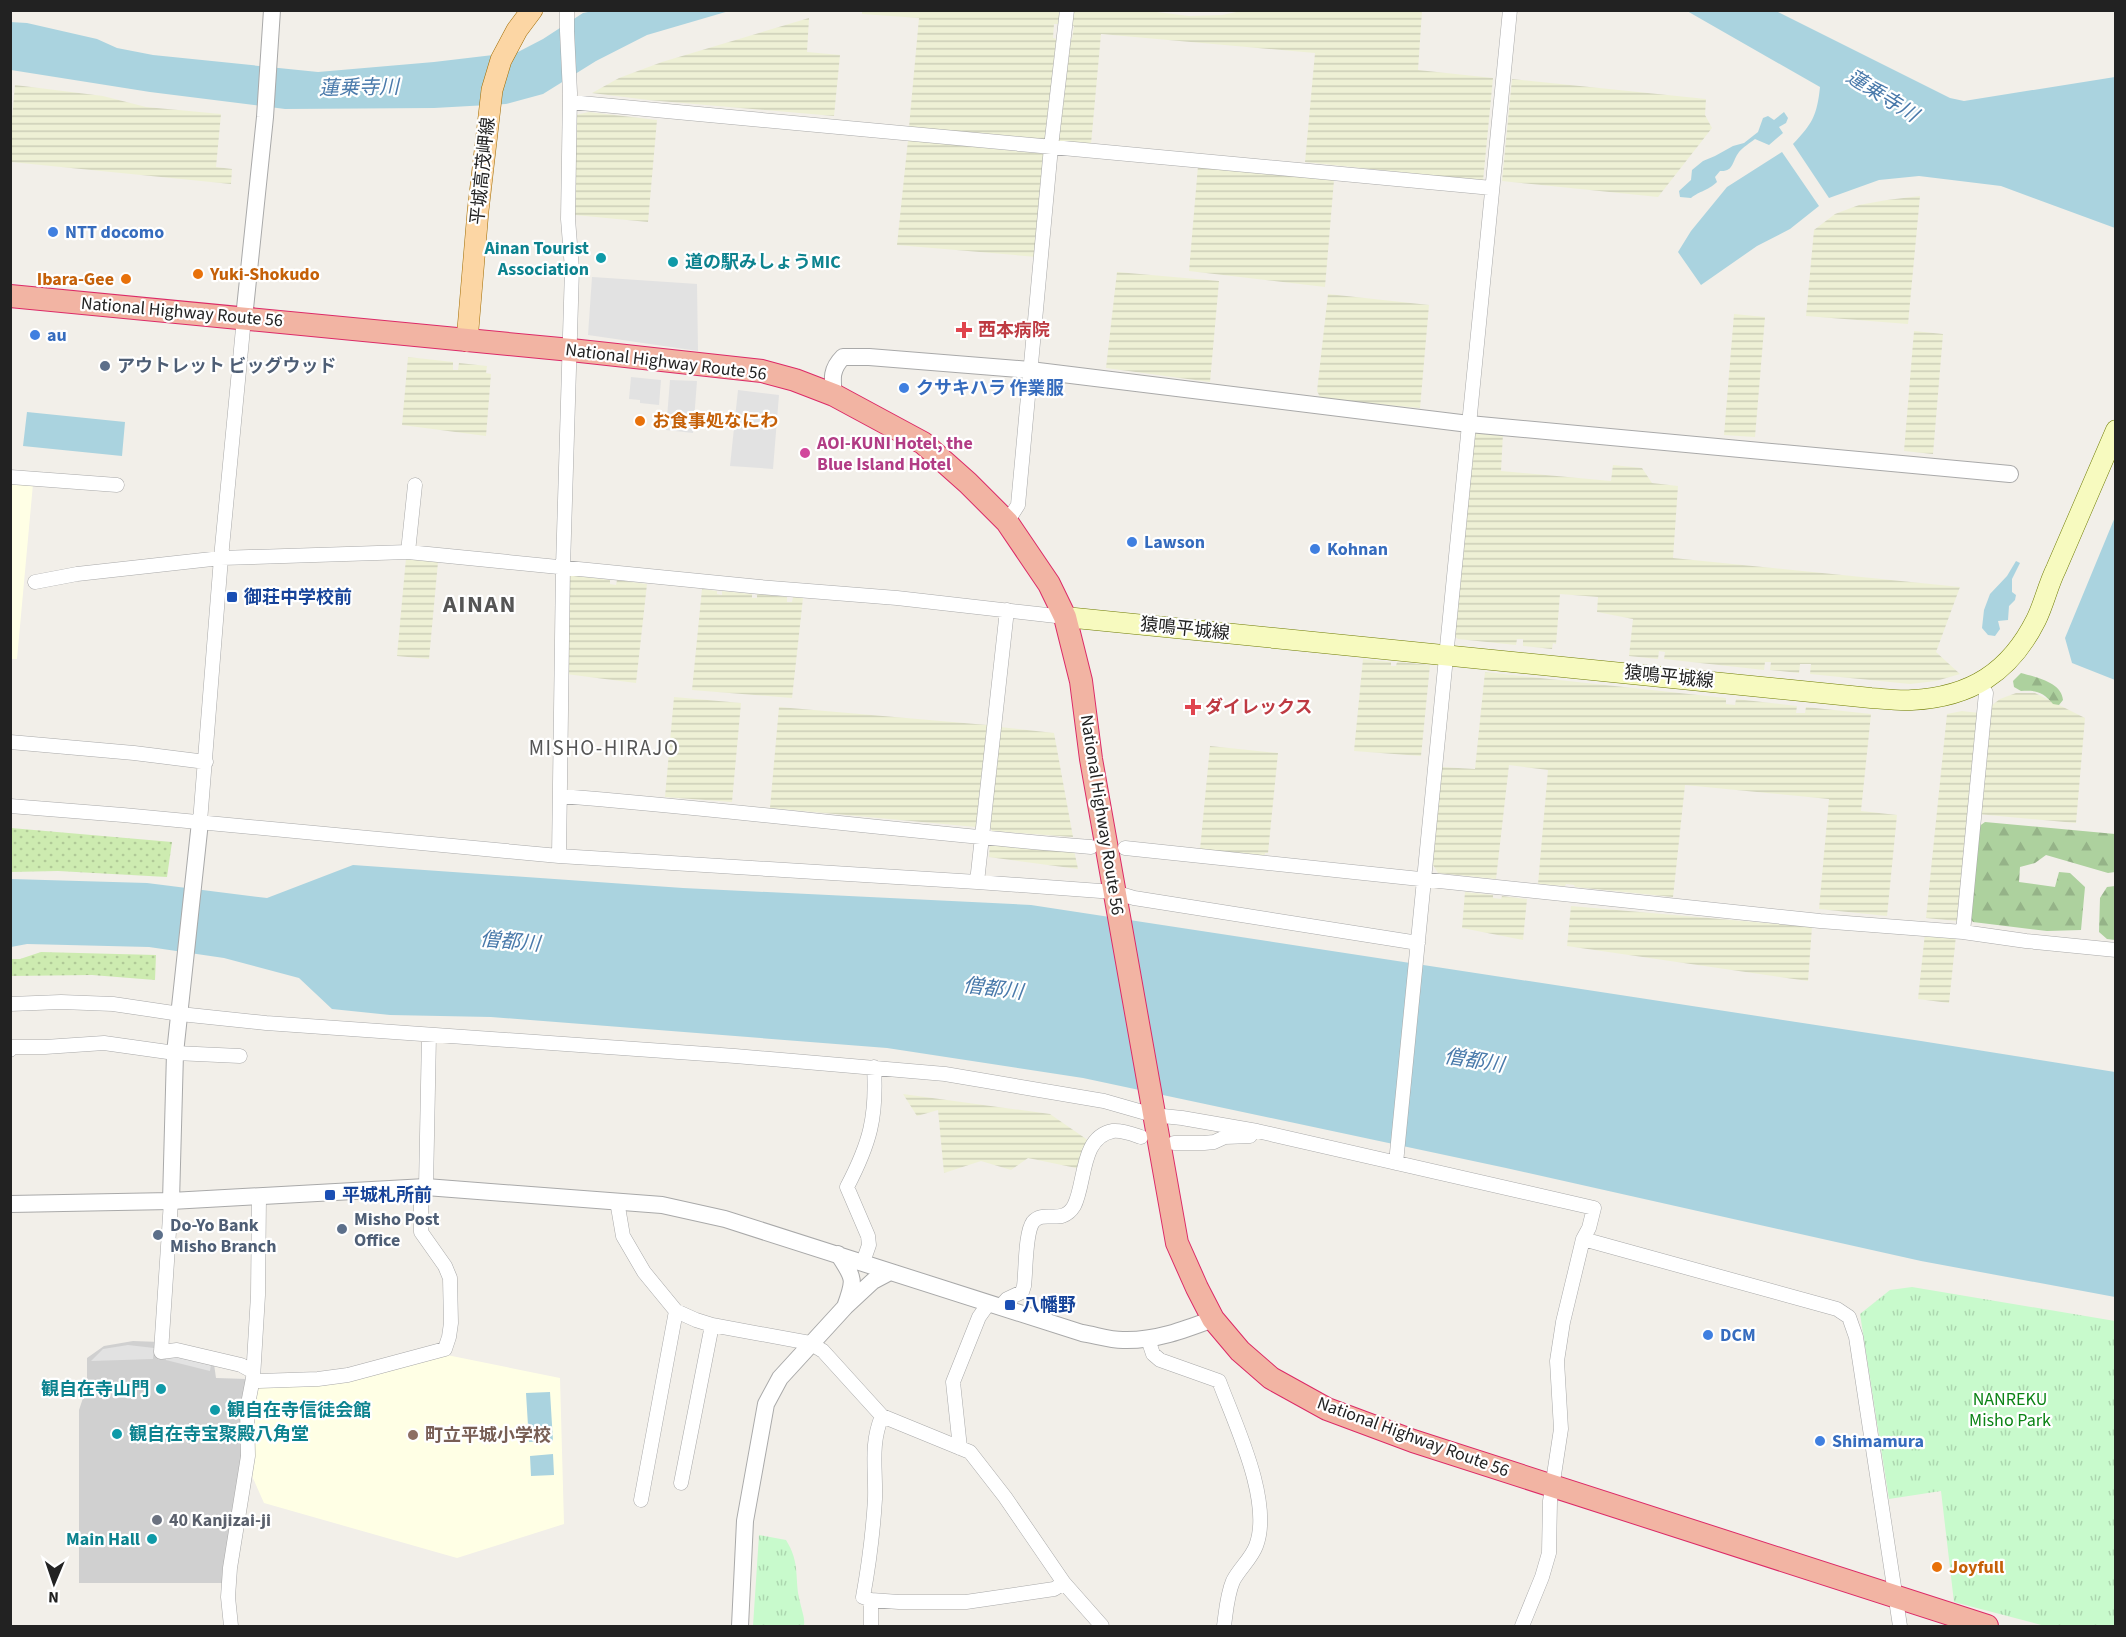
<svg xmlns="http://www.w3.org/2000/svg" width="2126" height="1637" viewBox="0 0 2126 1637" font-family="'Source Sans 3','Noto Sans JP',sans-serif">
<style>
.education{fill:#ffffe5}
.religious{fill:#d0d0d0}
.farmland{fill:url(#farmland-rules)}
.grass{fill:url(#grass-dots)}
.forest{fill:url(#forest-firs)}
.park{fill:url(#park-tufts)}
.parking{fill:#e2e2e2}
.water{fill:#aad3df}
.lines{fill:none;stroke-linecap:round;stroke-linejoin:round}
.minor-casing{stroke:#a9a9a9;stroke-width:15}
.tertiary-casing{stroke:#a9a9a9;stroke-width:18}
.secondary-casing{stroke:#707d05;stroke-width:21}
.primary-casing{stroke:#a06b00;stroke-width:22}
.trunk-casing{stroke:#dc2a67;stroke-width:24}
.minor{stroke:#fff;stroke-width:14}
.tertiary{stroke:#fff;stroke-width:16}
.secondary{stroke:#f7fabf;stroke-width:20}
.primary{stroke:#fcd6a4;stroke-width:21}
.trunk{stroke:#f2b4a3;stroke-width:22}
.shop-dot{fill:#3f7fe0;stroke:#fff;stroke-width:2}
.culture-dot{fill:#0f9aa8;stroke:#fff;stroke-width:2}
.food-dot{fill:#e8710a;stroke:#fff;stroke-width:2}
.health-dot{fill:#e0444e;stroke:#fff;stroke-width:2}
.service-dot{fill:#5c6f8a;stroke:#fff;stroke-width:2}
.hotel-dot{fill:#d1479c;stroke:#fff;stroke-width:2}
.transit-dot{fill:#1a4fb4;stroke:#fff;stroke-width:2}
.education-dot{fill:#8d6e63;stroke:#fff;stroke-width:2}
.worship-dot{fill:#6b7280;stroke:#fff;stroke-width:2}
.labels{text-anchor:middle;dominant-baseline:central;stroke-width:4.5;stroke-linejoin:round;paint-order:stroke}
.street-label{font-size:18px;fill:#222;stroke:#fff}
.shop-label{font-size:18px;font-weight:bold;fill:#366cbe;stroke:#fff;text-anchor:start}
.culture-label{font-size:18px;font-weight:bold;fill:#0d838f;stroke:#fff;text-anchor:end}
.food-label{font-size:18px;font-weight:bold;fill:#c56008;stroke:#fff;text-anchor:start}
.health-label{font-size:18px;font-weight:bold;fill:#be3a42;stroke:#fff;text-anchor:start}
.service-label{font-size:18px;font-weight:bold;fill:#4e5e75;stroke:#fff;text-anchor:start}
.hotel-label{font-size:18px;font-weight:bold;fill:#b23c85;stroke:#fff;text-anchor:start}
.transit-label{font-size:18px;font-weight:bold;fill:#164399;stroke:#fff;text-anchor:start}
.park-label{font-size:18px;fill:#0c8416;stroke:#fff}
.education-label{font-size:18px;font-weight:bold;fill:#785e54;stroke:#fff;text-anchor:start}
.worship-label{font-size:18px;font-weight:bold;fill:#5b616d;stroke:#fff;text-anchor:start}
.water-label{font-size:20px;font-style:italic;fill:#4a7aab;stroke:#fff}
.quarter-label{font-size:21px;letter-spacing:1.5px;fill:#555;stroke:#fff}
.district-label{font-size:24px;font-weight:bold;letter-spacing:1.5px;fill:#555;stroke:#fff}
</style>
<defs>
<pattern id="farmland-rules" width="6" height="5" patternUnits="userSpaceOnUse" patternTransform="scale(1.5)"><rect width="6" height="5" fill="#eef0d5"/><path d="M0 2.5h6" fill="none" stroke="#ccceb7"/></pattern>
<pattern id="grass-dots" width="8" height="8" patternUnits="userSpaceOnUse" patternTransform="scale(1.5)"><rect width="8" height="8" fill="#cdebb0"/><path d="M2 2h.1M6 6h.1" fill="none" stroke="#b0c997" stroke-width="1.8" stroke-linecap="round"/></pattern>
<pattern id="forest-firs" width="22" height="20" patternUnits="userSpaceOnUse" patternTransform="scale(1.5)"><rect width="22" height="20" fill="#add19e"/><path d="M5 1l3.5 6h-7zM16 11l3.5 6h-7z" fill="#95b388"/></pattern>
<pattern id="park-tufts" width="24" height="20" patternUnits="userSpaceOnUse" patternTransform="scale(1.5)"><rect width="24" height="20" fill="#c8facc"/><path d="M3 7l-1-3M5 7V3M7 7l1-3M15 17l-1-3M17 17v-4M19 17l1-3" fill="none" stroke="#acd6af"/></pattern>
</defs>
<rect width="100%" height="100%" fill="#f2efe9"/>
<path class="education" d="M10 482 33 484 17 659H10Z
M442 1354 560 1378 564 1524 457 1558 264 1503 252 1476 255 1390 261 1385 324 1386Z"/>
<path class="religious" d="M133 1341 160 1342 214 1364 216 1378 247 1379 243 1458 226 1583H79V1410L87 1386V1358L104 1346Z"/>
<path class="farmland" d="M1246 10 1422 11 1418 70 1493 78 1483 181 1305 162 1315 53 1101 34 1091 144 1057 141 1067 39H1072L1074 26 1069 25 1070 11H1149L1189 16 1222 15Z
M862 11H1060L1059 24H1054L1053 38 1057 39 1048 141 909 127 919 18 862 14Z
M809 18 807 52 840 55 834 116 648 100 592 93 619 78 662 62Z
M1512 79 1706 99 1705 115 1712 128 1658 197 1502 181Z
M15 85 103 96 146 107 221 114 216 167 232 169 231 184 11 162V129Z
M589 112 657 120 648 222 575 215V115Z
M908 140 1046 154 1037 257 897 245Z
M1198 166 1334 180 1325 287 1189 271Z
M1920 196 1908 324 1806 316 1814 230 1835 214 1859 205 1887 200Z
M1117 272 1219 281 1210 382 1106 368Z
M1328 294 1429 305 1420 408 1321 399 1317 391Z
M1734 314 1765 317 1755 437 1724 435Z
M1914 331 1943 334 1933 454 1904 451Z
M408 357 453 362V370H458L459 363 487 366 486 373 491 374 486 436 402 425Z
M1474 432 1503 433 1501 471 1611 481 1613 465 1642 468 1652 483 1678 486 1673 558 1960 587 1936 652 1960 674 1936 681 1910 684 1810 674 1811 664H1800L1799 673 1770 670 1771 662H1765L1764 670 1664 659 1665 652 1659 651 1658 659 1629 656 1633 619 1597 612 1598 597 1560 594 1556 644 1553 643 1552 649 1523 646V639H1517L1516 645 1458 639 1453 635Z
M406 558 438 562 429 659 397 656Z
M570 575 610 580V584L616 585 617 580 647 584 636 683 566 674Z
M702 589 717 591V594L722 595V591L752 594V598H757V594L787 597V602H792L793 597 803 598 792 698 692 690Z
M1363 659 1391 662V666H1396L1397 662 1430 665 1421 756 1354 751Z
M1485 672 1726 698V704L1735 705 1736 699 1797 706 1796 713H1805L1806 707 1871 714 1861 811 1897 815 1887 916 1819 909 1829 799 1685 785 1673 897 1575 887 1574 885 1566 884 1565 886 1538 884 1548 770 1509 765 1496 879 1438 873 1433 865 1441 767 1475 769Z
M2016 693H2035L2085 718 2076 823 1977 814 1987 709 2000 699Z
M674 697 741 703 732 802 665 797Z
M779 707 987 725 976 827 770 808Z
M1962 711 1979 713 1957 921 1926 918 1947 714Z
M1000 727 1054 733 1073 837 992 831 990 827Z
M1210 746 1278 753 1268 853H1265L1264 857 1200 850Z
M990 843 1074 850 1078 869 989 857Z
M1465 892 1493 895V898L1501 899 1502 896 1527 899 1523 940 1462 928Z
M1571 906 1812 927 1808 981 1567 946Z
M1925 933 1956 936 1949 1003 1918 999Z
M903 1094 1050 1114 1092 1143 1081 1169 1028 1158 1011 1170 981 1161 944 1173 938 1110 917 1116Z"/>
<path class="grass" d="M11 828 172 842 167 877 58 871 11 872Z
M41 952 156 955 155 980 92 975 11 976V959H20Z"/>
<path class="forest" d="M2021 673C2035 677 2062 682 2063 700L2059 705 2053 704C2043 692 2036 690 2021 691L2014 687 2013 681Z
M1985 822 2115 834V872L2108 873 2046 855 2035 863 2020 867 2019 882 2055 887 2059 872 2070 873 2085 887 2081 930 2047 931 1973 922 1969 917 1978 827Z
M2115 886H2116L2115 940 2107 939 2099 932 2100 898 2107 887Z"/>
<path class="park" d="M1912 1287 2115 1321V1626H2045L1954 1602 1941 1491 1889 1499 1860 1314 1890 1290Z
M759 1535 786 1540C801 1564 794 1579 800 1602 802 1612 805 1617 804 1626H753Z"/>
<path class="parking" d="M592 277 697 284 698 351 588 335Z
M631 377 661 380 659 405 640 403V400L629 399Z
M670 380 697 381 693 433 666 430Z
M738 390 779 395 773 469 730 466Z
M128 1345 154 1348 153 1359 91 1361 103 1349Z
M178 1354 211 1365 210 1371 166 1360V1356Z"/>
<path class="water" d="M593 11H729L647 35 596 61 543 94 506 104 434 108 285 109 150 92 11 70 10 22 27 23 97 39 117 48 153 55 318 72 434 62 518 52 543 39 583 13Z
M1687 11H1776L1950 98 1964 101 2115 77V228L2001 186 1919 176 1879 180 1829 198 1793 144C1812 124 1817 116 1820 87Z
M1784 112 1788 118 1786 123 1779 127 1783 133 1769 145 1755 139C1750 143 1743 147 1739 152 1732 161 1734 172 1720 171L1715 177 1717 182C1706 192 1701 190 1691 198L1680 197 1679 191 1691 180 1692 170 1703 161 1715 156 1733 146 1744 143 1758 132 1763 118 1768 116 1774 120Z
M1782 152 1819 206 1790 229 1757 246 1701 285 1678 252 1691 231 1727 187Z
M27 412 125 422 122 456 23 446Z
M2115 517V680L2072 663 2065 638Z
M2016 561 2020 563 2012 579V592L2016 595 2015 600 2009 606 2008 620 1998 621 2000 629 1995 636 1988 635 1982 628 1984 610 1990 594 2007 576Z
M353 865 683 888 1031 905 1921 1041 2115 1072V1297L1921 1261 1506 1168 1083 1078 887 1048 491 1017 390 1015 332 1009 299 978 224 958 149 947 27 944 11 947V879L147 883 267 898Z
M550 1392 553 1441 529 1442 526 1393Z
M553 1454 554 1475 531 1476 530 1456Z"/>
<g class="lines">
<defs>
<path id="minor" d="M570 102 1492 188
M10 477 117 485
M1007 522 1018 505 1051 147 1067 10
M408 552 415 485
M35 582 77 574 221 558 408 552 760 587 897 598 1065 617
M10 742 134 753 206 762
M560 796C738 810 914 833 1091 847
M10 806 123 815 559 856 977 882 1007 610
M200 822 221 558 244 318
M1125 848 1820 921 1963 932 2026 941 2116 950
M559 856 563 567 572 269 568 219 570 93 567 31V10
M977 882 1114 892 1134 898 1418 943
M1963 932 1986 693 1980 683
M10 1004 61 1002 113 1004 180 1014 266 1023 735 1056 945 1074 1104 1101 1153 1115 1182 1118 1257 1131 1594 1208 1589 1228 1583 1239 1563 1322 1557 1361 1561 1429 1550 1501 1549 1553 1542 1577 1522 1626
M10 1050 11 1047H45L104 1043 175 1053 240 1056
M1174 1143H1204L1214 1142 1225 1137 1250 1136
M1396 1163 1510 10
M171 1201 161 1352 177 1350 241 1365 252 1371
M617 1201 623 1236 644 1272 676 1311 696 1320 712 1325 810 1343 823 1351 882 1416 970 1452 1005 1497 1064 1583 1102 1626
M1583 1239 1837 1309 1849 1317 1856 1337 1900 1626
M863 1262 869 1245 868 1236 847 1187C870 1143 877 1117 874 1067
M1000 1307 1007 1299 1022 1292 1024 1286C1026 1271 1025 1233 1033 1222 1044 1209 1062 1226 1074 1206 1086 1183 1080 1137 1113 1131 1122 1130 1132 1134 1141 1137
M1148 1339 1153 1354 1160 1360 1219 1381C1235 1424 1273 1502 1256 1546 1251 1559 1239 1569 1233 1581 1227 1595 1226 1612 1224 1626
M253 1378 259 1381 318 1379 348 1375 445 1349 449 1337 451 1323 450 1278 445 1266 421 1232V1196L426 1187 429 1035
M960 1448 953 1382 979 1317 989 1303
M681 1483 712 1325
M641 1500 676 1311
M871 1600 899 1602H966L1054 1589 1064 1583
M231 1626 228 1597 230 1568 248 1456 247 1409 253 1378 258 1295 259 1196
M871 1626V1600L863 1597C869 1564 873 1532 875 1499 876 1469 870 1445 882 1416"/>
<path id="tertiary" d="M244 318 265 117 272 10
M834 395C832 378 831 369 843 357H869L1030 370 1469 424 2010 474
M171 1201 175 1053 200 822
M10 1204 171 1201 426 1187 662 1205 725 1219 1082 1333C1095 1335 1110 1340 1123 1340 1155 1341 1184 1330 1213 1319
M838 1254C855 1279 855 1280 845 1307L873 1281 890 1272
M740 1626 745 1521 766 1404 780 1378 845 1307"/>
<path id="secondary" d="M1065 617 1871 698C1885 699 1899 701 1912 700 1971 697 2010 672 2036 620 2044 604 2048 585 2056 569 2076 522 2096 476 2116 430"/>
<path id="primary" d="M467 341 478 211 492 90 501 60 517 30 532 10"/>
<path id="trunk" d="M10 296 571 350 762 371 795 380 834 395 923 443 968 483 1007 522 1049 584 1065 617 1081 681 1091 759 1177 1243 1197 1288 1213 1319 1240 1351 1271 1378 1327 1409 1413 1441 1987 1626"/>
</defs>
<use href="#minor" class="minor-casing"/>
<use href="#tertiary" class="tertiary-casing"/>
<use href="#secondary" class="secondary-casing"/>
<use href="#primary" class="primary-casing"/>
<use href="#trunk" class="trunk-casing"/>
<use href="#minor" class="minor"/>
<use href="#tertiary" class="tertiary"/>
<use href="#secondary" class="secondary"/>
<use href="#primary" class="primary"/>
<use href="#trunk" class="trunk"/>
</g>
<g class="shop-dot">
<circle cx="53" cy="232" r="6"/>
<circle cx="35" cy="335" r="6"/>
<circle cx="904" cy="388" r="6"/>
<circle cx="1132" cy="542" r="6"/>
<circle cx="1315" cy="549" r="6"/>
<circle cx="1708" cy="1335" r="6"/>
<circle cx="1820" cy="1441" r="6"/>
</g>
<g class="culture-dot">
<circle cx="601" cy="258" r="6"/>
<circle cx="673" cy="262" r="6"/>
<circle cx="161" cy="1389" r="6"/>
<circle cx="215" cy="1410" r="6"/>
<circle cx="117" cy="1434" r="6"/>
<circle cx="152" cy="1539" r="6"/>
</g>
<g class="food-dot">
<circle cx="198" cy="274" r="6"/>
<circle cx="126" cy="279" r="6"/>
<circle cx="640" cy="421" r="6"/>
<circle cx="1937" cy="1567" r="6"/>
</g>
<g class="health-dot">
<path d="M961 321h6v6h6v6h-6v6h-6v-6h-6v-6h6z"/>
<path d="M1190 698h6v6h6v6h-6v6h-6v-6h-6v-6h6z"/>
</g>
<g class="service-dot">
<circle cx="105" cy="366" r="6"/>
<circle cx="342" cy="1229" r="6"/>
<circle cx="158" cy="1235" r="6"/>
</g>
<circle class="hotel-dot" cx="805" cy="453" r="6"/>
<g class="transit-dot">
<rect x="226" y="591" width="12" height="12" rx="3"/>
<rect x="324" y="1189" width="12" height="12" rx="3"/>
<rect x="1004" y="1299" width="12" height="12" rx="3"/>
</g>
<circle class="education-dot" cx="413" cy="1435" r="6"/>
<circle class="worship-dot" cx="157" cy="1520" r="6"/>
<g class="labels">
<g class="street-label">
<text transform="translate(483 171) rotate(-84)">平城高茂岬線</text>
<text transform="translate(182 312) rotate(5)">National Highway Route 56</text>
<text transform="translate(666 362) rotate(7)">National Highway Route 56</text>
<text transform="translate(1185 629) rotate(6)">猿鳴平城線</text>
<text transform="translate(1669 677) rotate(6)">猿鳴平城線</text>
<text transform="translate(1102 815) rotate(81)">National Highway Route 56</text>
<text transform="translate(1413 1437) rotate(20)">National Highway Route 56</text>
</g>
<g class="shop-label">
<text x="65" y="232">NTT docomo</text>
<text x="47" y="335">au</text>
<text x="916" y="388">クサキハラ 作業服</text>
<text x="1144" y="542">Lawson</text>
<text x="1327" y="549">Kohnan</text>
<text x="1720" y="1335">DCM</text>
<text x="1832" y="1441">Shimamura</text>
</g>
<g class="culture-label">
<text x="589" y="248">Ainan Tourist<tspan x="589" dy="21">Association</tspan></text>
<text x="685" y="262" text-anchor="start">道の駅みしょうMIC</text>
<text x="149" y="1389">観自在寺山門</text>
<text x="227" y="1410" text-anchor="start">観自在寺信徒会館</text>
<text x="129" y="1434" text-anchor="start">観自在寺宝聚殿八角堂</text>
<text x="140" y="1539">Main Hall</text>
</g>
<g class="food-label">
<text x="210" y="274">Yuki-Shokudo</text>
<text x="114" y="279" text-anchor="end">Ibara-Gee</text>
<text x="652" y="421">お食事処なにわ</text>
<text x="1949" y="1567">Joyfull</text>
</g>
<g class="health-label">
<text x="978" y="330">西本病院</text>
<text x="1205" y="707">ダイレックス</text>
</g>
<g class="service-label">
<text x="117" y="366">アウトレット ビッグウッド</text>
<text x="354" y="1219">Misho Post<tspan x="354" dy="21">Office</tspan></text>
<text x="170" y="1225">Do-Yo Bank<tspan x="170" dy="21">Misho Branch</tspan></text>
</g>
<g class="hotel-label">
<text x="817" y="443">AOI-KUNI Hotel, the<tspan x="817" dy="21">Blue Island Hotel</tspan></text>
</g>
<g class="transit-label">
<text x="244" y="597">御荘中学校前</text>
<text x="342" y="1195">平城札所前</text>
<text x="1022" y="1305">八幡野</text>
</g>
<g class="park-label">
<text x="2010" y="1399">NANREKU<tspan x="2010" dy="21">Misho Park</tspan></text>
</g>
<g class="education-label">
<text x="425" y="1435">町立平城小学校</text>
</g>
<g class="worship-label">
<text x="169" y="1520">40 Kanjizai-ji</text>
</g>
<g class="water-label">
<text transform="translate(359 88) rotate(-1)">蓮乗寺川</text>
<text transform="translate(1882 96) rotate(32)">蓮乗寺川</text>
<text transform="translate(510 942) rotate(5)">僧都川</text>
<text transform="translate(993 989) rotate(7)">僧都川</text>
<text transform="translate(1474 1061) rotate(9)">僧都川</text>
</g>
<g class="quarter-label">
<text x="604" y="748">MISHO-HIRAJO</text>
</g>
<g class="district-label">
<text x="480" y="604">AINAN</text>
</g>
</g>
<rect width="2126" height="1637" fill="none" stroke="#222222" stroke-width="24"/>
<g transform="translate(54 1583) rotate(182)" stroke="#ffffff" stroke-width="4.5" paint-order="stroke">
<path d="M0-4.5L10 22L0 15L-10 22Z" fill="#222222"/>
<text y="-9" font-size="16" font-weight="bold" text-anchor="middle" fill="#222222">N</text>
</g>
</svg>
